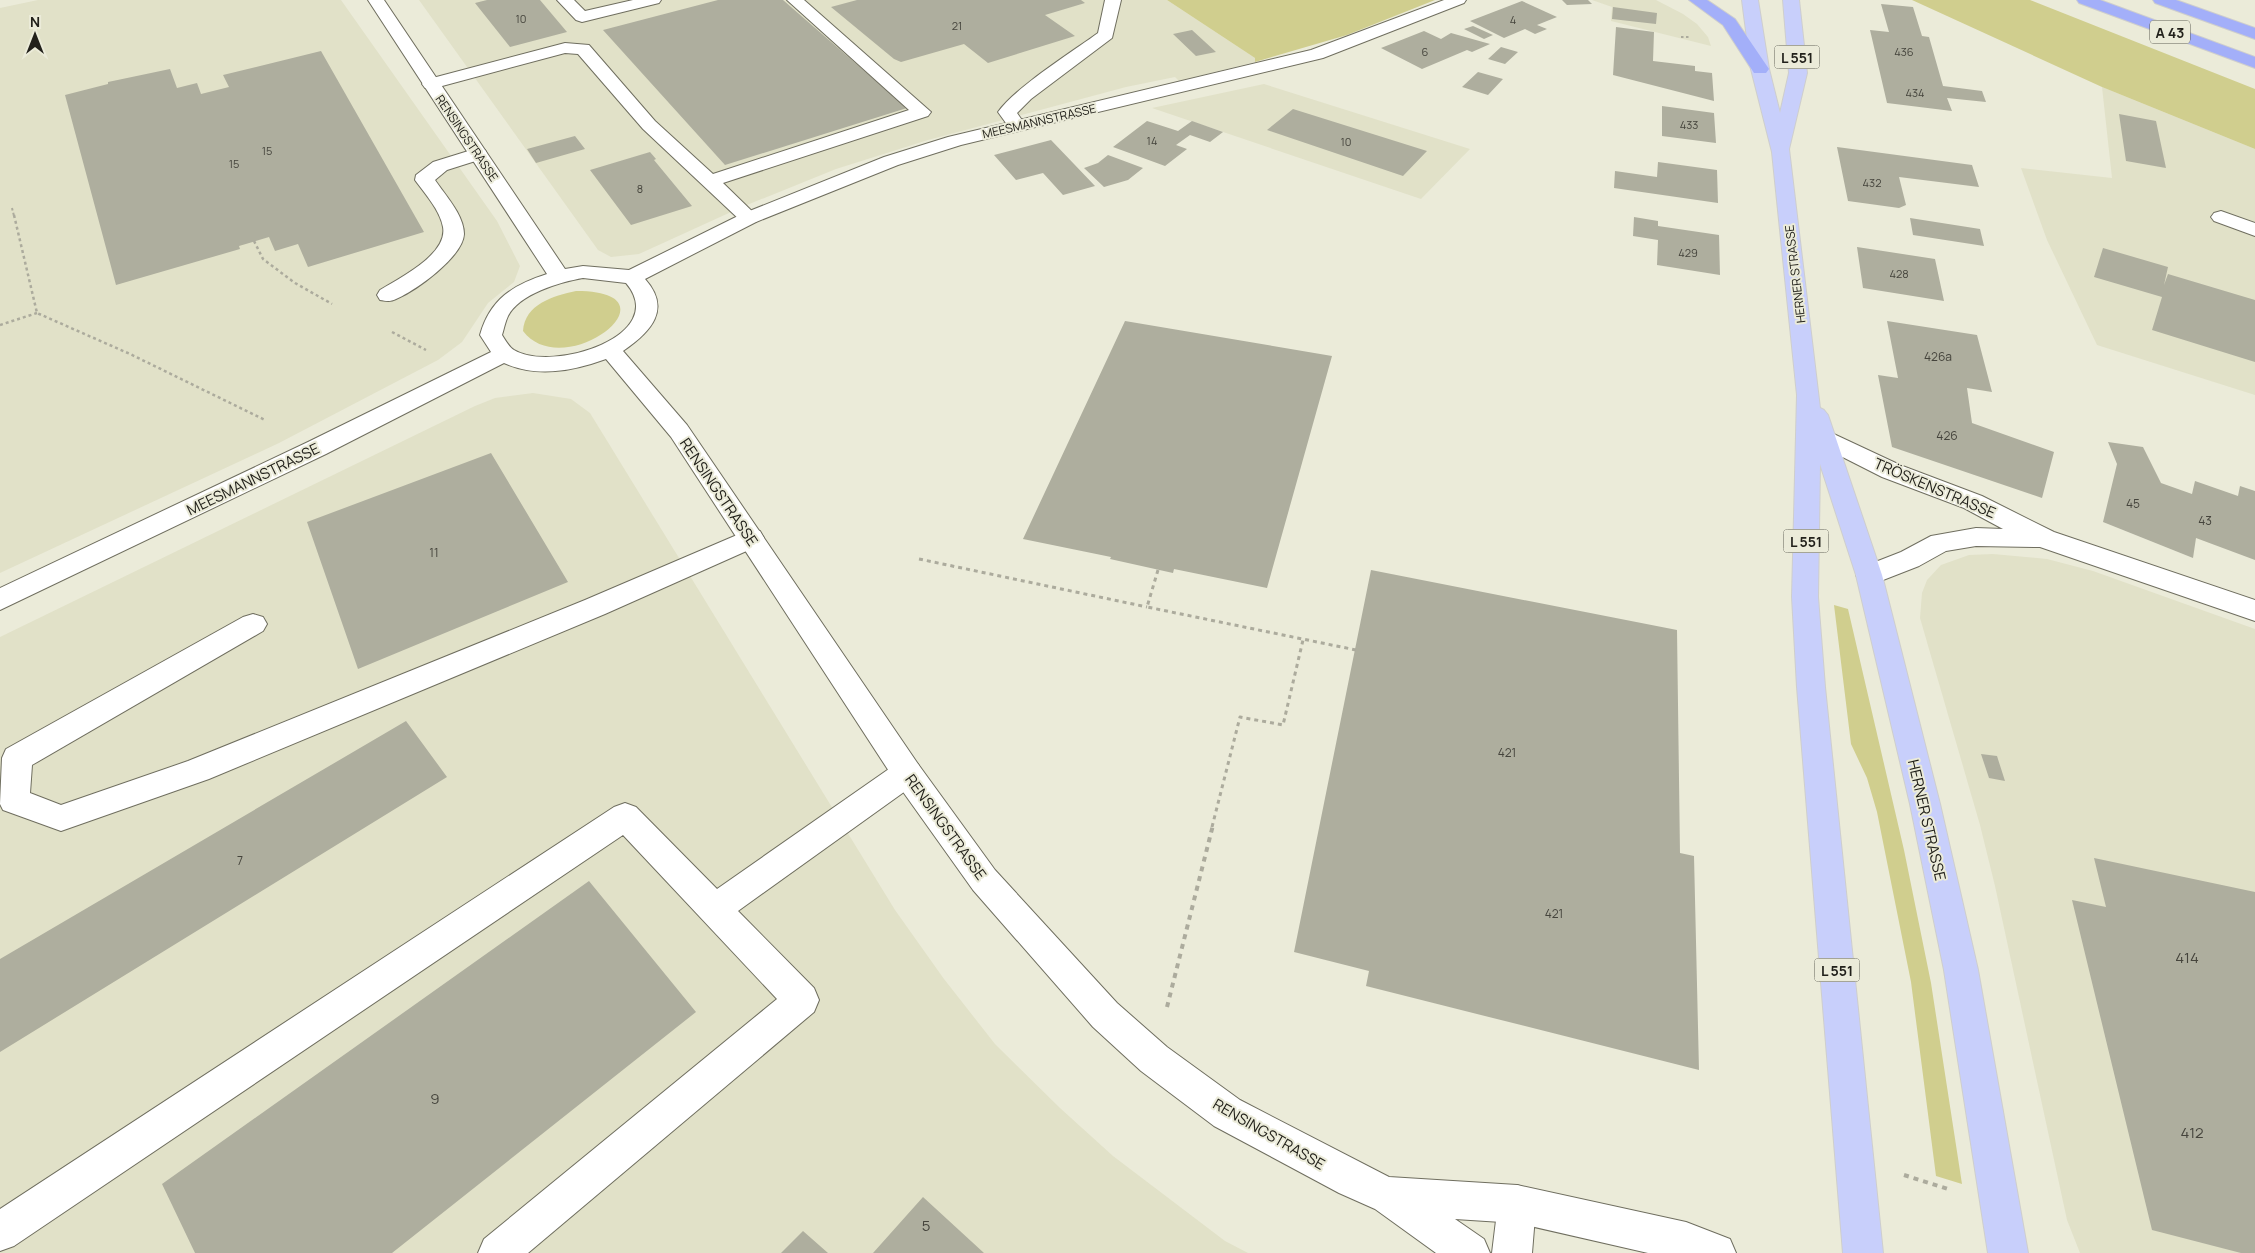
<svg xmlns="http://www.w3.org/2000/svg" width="2255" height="1253" viewBox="0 0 2255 1253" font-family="Manrope,sans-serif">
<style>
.built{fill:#e1e1c8}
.green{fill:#d0ce8e}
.building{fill:#aeae9e}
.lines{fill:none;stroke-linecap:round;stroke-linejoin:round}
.lane-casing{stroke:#6f6e5f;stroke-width:2}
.street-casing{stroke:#6f6e5f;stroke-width:2}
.primary-casing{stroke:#cececd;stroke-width:2}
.highway-casing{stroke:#cececd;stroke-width:2}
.path-far3{stroke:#acab9d;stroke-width:2;stroke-dasharray:2.5 2.5;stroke-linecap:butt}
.path-far2{stroke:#acab9d;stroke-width:2.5;stroke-dasharray:3 3;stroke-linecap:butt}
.path-far1{stroke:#acab9d;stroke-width:3;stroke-dasharray:4 4;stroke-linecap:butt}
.path{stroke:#acab9d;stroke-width:4;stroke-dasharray:5 5;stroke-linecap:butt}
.lane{fill:#fff;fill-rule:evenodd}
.street{fill:#fff;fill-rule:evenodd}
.primary{fill:#c8cffb;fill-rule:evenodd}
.highway{fill:#a3aff9;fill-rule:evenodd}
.labels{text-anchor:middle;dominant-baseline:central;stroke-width:4;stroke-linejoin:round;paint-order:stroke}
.far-number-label{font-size:11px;fill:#45443c}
.far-street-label{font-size:12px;fill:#22211b;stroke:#ebebd9}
.number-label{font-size:12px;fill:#45443c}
.shield{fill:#ebebd9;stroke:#5e5e54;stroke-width:1}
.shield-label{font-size:14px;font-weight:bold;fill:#22211b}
.street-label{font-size:15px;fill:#22211b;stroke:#ebebd9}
.near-number-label{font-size:15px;fill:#45443c}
</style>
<rect width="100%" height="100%" fill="#ebebd9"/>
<path class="built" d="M38 0H341L497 221 520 266 514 282 488 303 462 342 438 360 279 443 0 573V8Z
M419 0H1167L1255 58V62L1179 81 1175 77 1126 87 928 140 836 169 742 207 639 254 611 257 598 250Z
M1592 0H1656L1683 14 1697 24 1708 37 1711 46 1611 21 1612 7Z
M1264 84 1470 149 1421 199 1152 108Z
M2102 87 2255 149V395L2097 345 2047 240 2021 168 2112 178Z
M533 393 571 399 590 413 895 910 944 979 995 1044 1060 1108 1113 1156 1225 1241 1248 1253H0V637L475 406 495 398Z
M1993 554 2047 559 2093 571 2255 629V1253H2080L2067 1220 1995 886 1980 825 1920 618 1922 593 1927 580 1941 565 1969 555Z"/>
<path class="green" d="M1167 0H1435L1347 35 1255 62V58Z
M1912 0H2030L2255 89V149L2102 87Z
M576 291C685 291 564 385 523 331 525 304 553 296 576 291Z
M1834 605 1848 609 1904 850 1931 983 1962 1184 1936 1176 1911 982 1877 812 1867 778 1851 744Z"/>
<path class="building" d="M487 0H540L567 32 510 47 475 3Z
M718 0H783L907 108 725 165 603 30Z
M857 0H1081L1085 3 1045 15 1075 36 988 63 964 44 901 62 894 59 831 7Z
M1562 0H1588L1592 4 1567 5Z
M1522 1 1557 17 1537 25 1547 29 1535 34 1525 29 1504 38 1470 21Z
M1881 4 1913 7 1922 36 1929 37 1943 86 1982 91 1986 102 1947 98 1952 111 1887 103 1870 30 1889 32Z
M1613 7 1657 13 1656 24 1612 19Z
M1473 26 1493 35 1484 39 1464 29Z
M1616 27 1654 32 1653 61 1695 66V71L1712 73 1714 101 1613 75Z
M1192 30 1216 52 1196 56 1173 34Z
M1424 31 1441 39 1451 33 1490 44 1472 52 1467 50 1422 69 1381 48Z
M1501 47 1518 52 1505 64 1488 59Z
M321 51 424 232 308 267 298 244 275 251 269 237 239 246 240 249 116 285 65 95 108 84V82L170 69 177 88 197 83 201 94 229 87 223 75Z
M1478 72 1503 79 1488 95 1462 87Z
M1662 106 1714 113 1716 143 1662 136Z
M1293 109 1427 151 1403 176 1267 130Z
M2119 114 2156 121 2166 168 2126 161Z
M1147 121 1178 131 1192 121 1223 132 1210 142 1190 135 1176 145 1187 149 1165 166 1113 147Z
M575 136 585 149 536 163 527 149Z
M1051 140 1074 164 1095 186 1063 195 1043 173 1016 180 994 155Z
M1837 147 1972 165 1979 187 1899 177 1906 205 1899 208 1848 201Z
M650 152 656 159 654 160 692 206 631 225 590 170Z
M1108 155 1143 168 1128 180 1104 187 1084 168 1098 163Z
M1658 162 1717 170 1718 203 1614 188 1615 171 1657 177Z
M1634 217 1658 221V226L1719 235 1720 275 1657 265 1658 240 1633 236Z
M1910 218 1980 229 1984 246 1913 235Z
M1857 247 1935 259 1944 301 1863 288Z
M2103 248 2168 267 2164 285 2168 274 2255 300V362L2152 330 2162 297 2094 277Z
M1125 321 1332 356 1267 588 1174 569 1173 573 1110 559 1111 557 1023 539Z
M1887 321 1977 335 1992 392 1967 388 1972 423 2054 452 2042 498 1892 447 1878 375 1898 378Z
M2108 442 2143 447 2161 483 2192 494 2195 481 2238 496 2240 486 2255 491V560L2196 538 2193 558 2103 522 2117 464Z
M491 453 568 582 358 669 307 522Z
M1371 570 1677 630 1680 853 1694 856 1699 1070 1366 986 1369 971 1294 952Z
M406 721 447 777 0 1052V959Z
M1981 754 1997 756 2005 781 1989 778Z
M2094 858 2255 892V1253H2241L2152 1230 2072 900 2106 907Z
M589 881 696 1012 392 1253H195L162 1184Z
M923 1197 984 1253H873Z
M803 1231 828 1253H781Z"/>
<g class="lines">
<defs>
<path id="lane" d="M557 0H574L585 11 633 0H661L659 3 582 22 576 20Z
M787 0H804L931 112 928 116 723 183 759 218 756 222H742L643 129 578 54 565 53 431 89 425 88 422 84 425 80 565 43 589 45 655 121 713 174 909 110Z
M1105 0H1121L1112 38 1031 99 1017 113 1026 126 1023 130H1011L998 112C1016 87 1072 52 1098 33Z
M478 148 485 150 487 154 485 158 447 170 435 180C445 195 464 215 464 234 463 257 415 291 396 299 390 302 386 301 380 300L377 295 380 290C400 278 448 254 443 227 440 210 425 194 415 180L416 175 433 162Z
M2221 211 2255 223V236L2214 221 2211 217 2214 213Z
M751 529 760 531 764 538 760 545 605 614 209 779 61 831 3 810 0 804 2 758 6 749 243 617 253 614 263 617 267 624 263 631 32 765 30 793 61 805 188 761 585 600Z
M907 760 918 764 922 773 918 782 738 911 814 988 819 1000 814 1012 528 1253H478L484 1239 777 999 623 835 14 1246 0 1251V1209L614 807 625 803 636 807 717 889 896 764Z
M1517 1185 1531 1190 1536 1204 1532 1253H1492L1498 1204 1503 1190Z"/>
<path id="street" d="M368 0H384L565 269 583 266 629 270 742 214 884 157 948 137 1311 50 1444 0H1466L1464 3 1323 58 961 145 898 165 756 222 645 279C672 309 651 332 623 351L687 425 918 764 995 870 1117 1003 1167 1047 1240 1100 1389 1177 1517 1185 1686 1222 1730 1239 1736 1253H1648L1517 1223 1455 1219 1484 1239 1490 1253H1436L1375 1209 1339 1193 1214 1126 1141 1071 1093 1027 973 890 896 782 671 437 606 359C573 371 537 378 504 363L326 454 0 610V588L308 442 491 352 480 335C490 299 513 285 547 274ZM583 278 626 283C671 336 552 373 514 350 509 347 505 340 502 335 504 329 505 322 508 316 519 294 560 282 583 278Z
M1823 429 1900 465 1982 496 2054 532 2255 600V621L2040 547 1976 546 1946 551 1919 566 1878 582 1869 585 1860 582 1856 575 1860 568 1901 552 1931 536 1976 528 2003 529 1964 508 1882 477 1815 443 1811 437 1815 431Z"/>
<path id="primary" d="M1742 0H1758L1769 69 1780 113 1789 73 1783 0H1799L1807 73 1789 149 1820 408 1824 410 1828 415 1882 575 1940 804 1978 970 2028 1253H1988L1944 970 1910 804 1856 575 1820 464 1818 597 1825 687 1883 1253H1843L1797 687 1792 597 1797 395 1772 152 1751 69Z"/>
<path id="highway" d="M1689 0H1707L1735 19 1769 69 1766 73H1754L1723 25Z
M2077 0H2100L2255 57V68L2079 3Z
M2153 0H2176L2255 28V39L2155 3Z"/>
</defs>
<use href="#lane" class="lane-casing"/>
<use href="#street" class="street-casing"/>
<use href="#primary" class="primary-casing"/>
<use href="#highway" class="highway-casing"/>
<path class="path-far3" d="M1681 37H1689
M12 208 14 216"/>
<path class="path-far2" d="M14 215 37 313 130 354 265 420
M254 241 263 259 295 283 332 304
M0 325 37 313
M392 332 426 350"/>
<path class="path-far1" d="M919 559 1147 607
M1158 570 1147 607 1356 650
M1212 827 1240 717 1283 725 1303 640"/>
<path class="path" d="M1167 1007 1213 825
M1904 1175 1948 1189"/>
<use href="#lane" class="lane"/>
<use href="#street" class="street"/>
<use href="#primary" class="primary"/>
<use href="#highway" class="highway"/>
</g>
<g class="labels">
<g class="far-number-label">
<text x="521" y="18">10</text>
<text x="1513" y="19">4</text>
<text x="957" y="25">21</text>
<text x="1425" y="51">6</text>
<text x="1904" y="51">436</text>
<text x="1915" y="92">434</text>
<text x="1689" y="124">433</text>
<text x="1152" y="140">14</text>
<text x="1346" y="141">10</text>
<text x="267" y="150">15</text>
<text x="234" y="163">15</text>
<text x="1872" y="182">432</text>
<text x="640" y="188">8</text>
<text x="1688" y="252">429</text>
<text x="1899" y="273">428</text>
</g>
<g class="far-street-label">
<text transform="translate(1039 121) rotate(-13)">MEESMANNSTRASSE</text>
<text transform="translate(467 138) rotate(56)">RENSINGSTRASSE</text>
<text transform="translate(1795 274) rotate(-97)">HERNER STRASSE</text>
</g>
<g class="number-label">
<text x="1938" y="356">426a</text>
<text x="1947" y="435">426</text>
<text x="2133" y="503">45</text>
<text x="2205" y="520">43</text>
<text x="434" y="552">11</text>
<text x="1507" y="752">421</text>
<text x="240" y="860">7</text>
<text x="1554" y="913">421</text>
</g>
<g class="shield">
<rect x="2150" y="20.5" width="40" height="23" rx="4"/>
<rect x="1774.5" y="45.5" width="45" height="23" rx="4"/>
<rect x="1783.5" y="529.5" width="45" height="23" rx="4"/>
<rect x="1814.5" y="958.5" width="45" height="23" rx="4"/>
</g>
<g class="shield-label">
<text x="2170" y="32">A 43</text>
<text x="1797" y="57">L 551</text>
<text x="1806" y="541">L 551</text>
<text x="1837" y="970">L 551</text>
</g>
<g class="street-label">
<text transform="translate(253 479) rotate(-26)">MEESMANNSTRASSE</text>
<text transform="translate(1935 488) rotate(23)">TRÖSKENSTRASSE</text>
<text transform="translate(719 492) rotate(56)">RENSINGSTRASSE</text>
<text transform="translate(1927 820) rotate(77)">HERNER STRASSE</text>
<text transform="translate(946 827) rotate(54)">RENSINGSTRASSE</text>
<text transform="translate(1269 1134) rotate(30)">RENSINGSTRASSE</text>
</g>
<g class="near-number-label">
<text x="2187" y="957">414</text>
<text x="435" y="1098">9</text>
<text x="2192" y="1132">412</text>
<text x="926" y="1225">5</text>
</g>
</g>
<g transform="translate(35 35)" stroke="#ebebd9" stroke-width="4" paint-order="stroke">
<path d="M0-4L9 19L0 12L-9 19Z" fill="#22211b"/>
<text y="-8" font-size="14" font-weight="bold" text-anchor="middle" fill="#22211b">N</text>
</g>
</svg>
